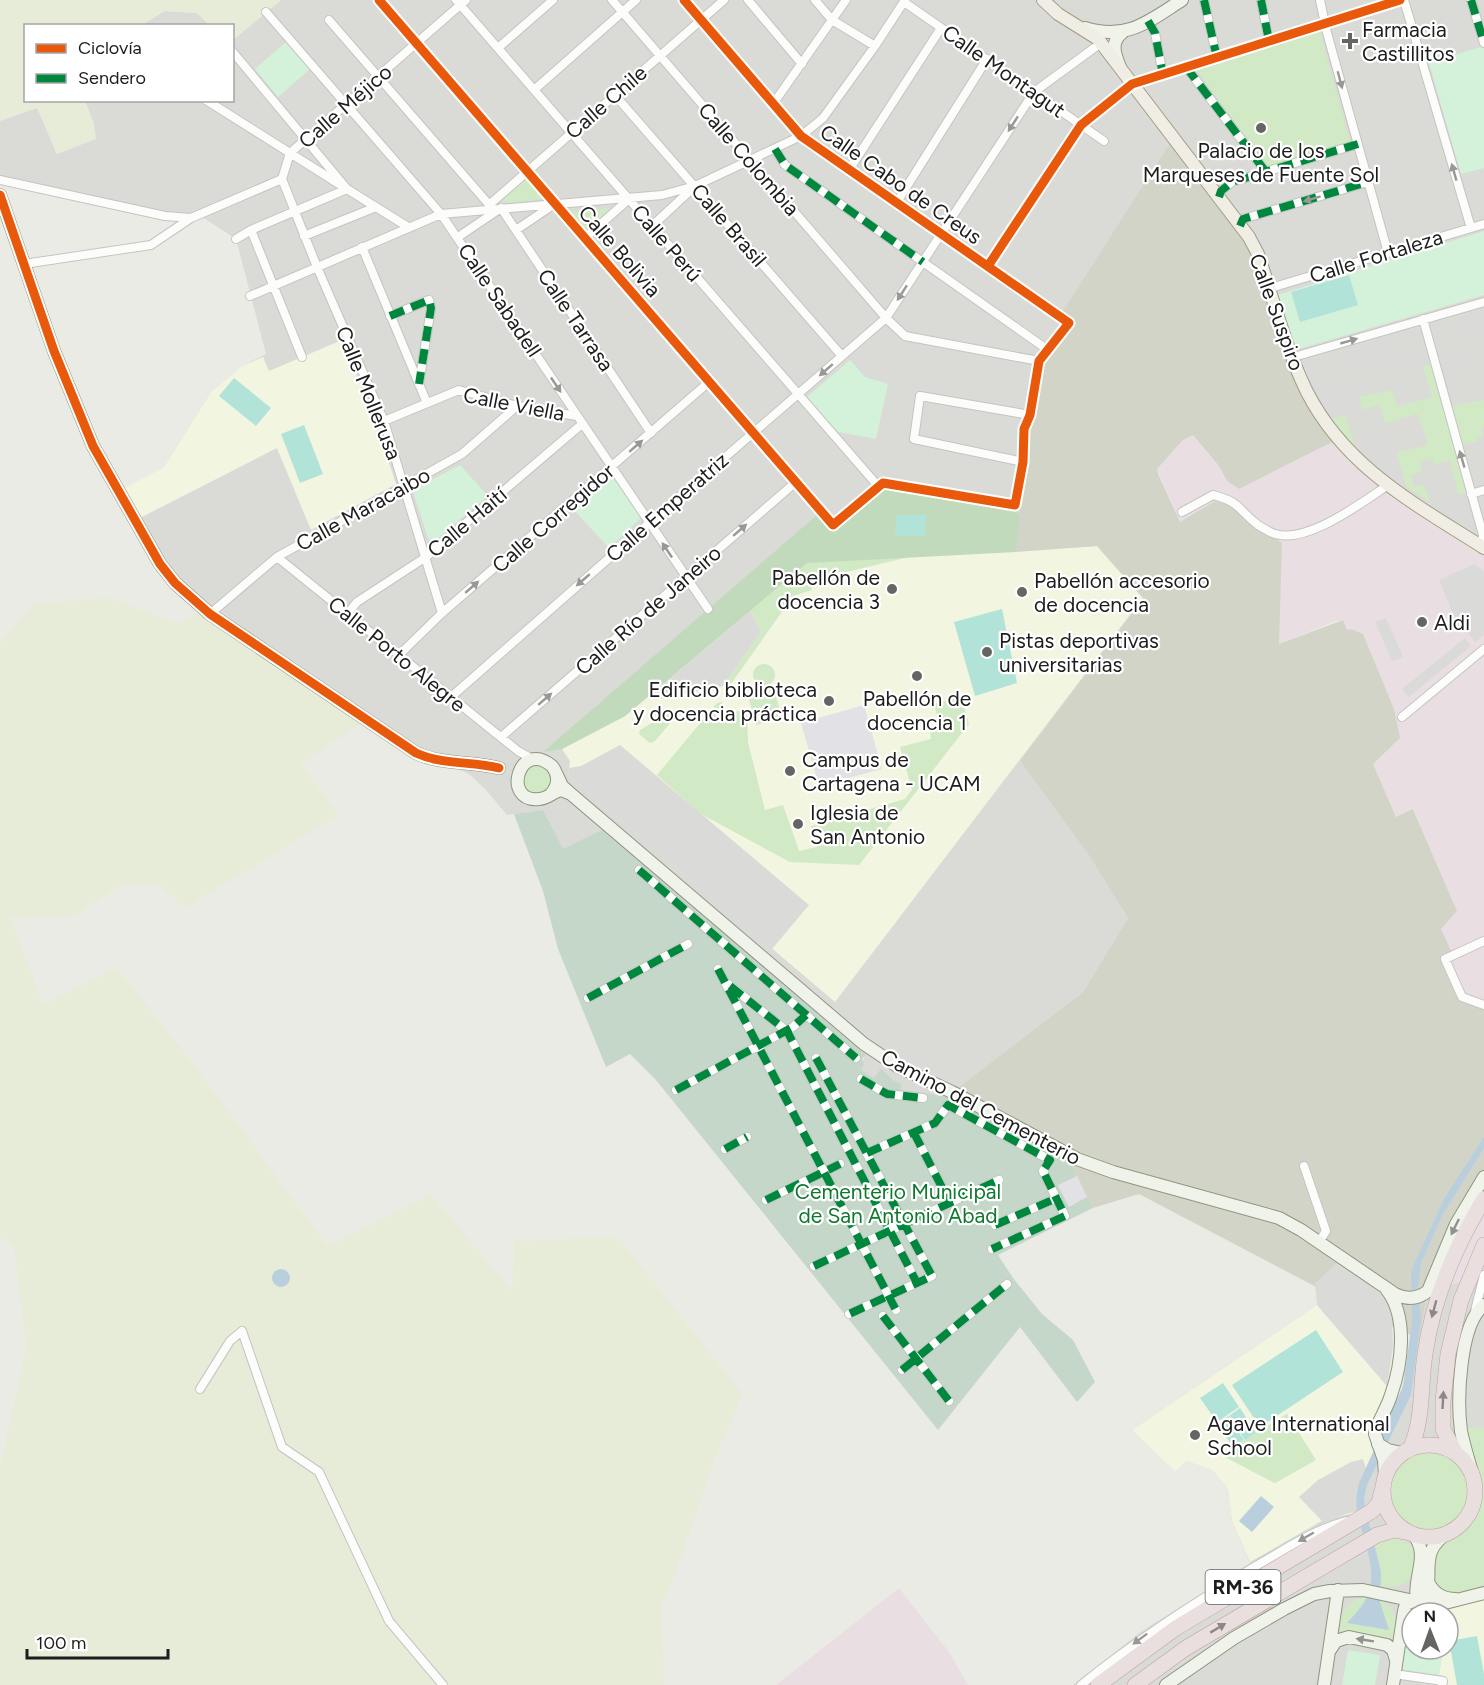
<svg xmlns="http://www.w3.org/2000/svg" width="1484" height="1685" viewBox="0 0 1484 1685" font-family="Figtree,sans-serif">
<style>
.residential{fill:#dadad7;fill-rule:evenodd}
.industrial{fill:#e9dfe3}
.education{fill:#f2f5e0;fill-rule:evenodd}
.construction{fill:#d2d4c8}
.farmland{fill:#e7ecd9}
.grass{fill:#d1e9c5}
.forest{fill:#c1dabc}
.cemetery{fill:#c4d7c9}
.park{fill:#d4f2da}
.pitch{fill:#b2e3d8}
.parking{fill:#dadad8}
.plaza{fill:#e2e1e5}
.water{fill:#bacfde}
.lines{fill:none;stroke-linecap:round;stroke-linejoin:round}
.street-casing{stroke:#c4c4c2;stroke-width:10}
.secondary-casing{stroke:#8f957f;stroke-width:14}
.primary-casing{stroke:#a19d83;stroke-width:14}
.highway-casing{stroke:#c09fa1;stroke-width:16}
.street{stroke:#fcfcfb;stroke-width:8}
.secondary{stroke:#f0f3ea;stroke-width:12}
.primary{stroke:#f0eee4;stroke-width:12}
.highway{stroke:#e9dfde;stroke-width:15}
.quiet{stroke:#00873e;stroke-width:8;stroke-dasharray:15 8;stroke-linecap:butt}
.cycleway-casing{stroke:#fff;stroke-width:13}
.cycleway{stroke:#e8590c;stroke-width:9}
.oneway{fill:#989897}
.oneway2{fill:#91938e}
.oneway3{fill:#8d8887}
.poi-dot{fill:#656563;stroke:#fff;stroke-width:2}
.labels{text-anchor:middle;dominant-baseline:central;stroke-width:4.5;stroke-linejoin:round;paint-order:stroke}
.shield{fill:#fff;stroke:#616161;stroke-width:1.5}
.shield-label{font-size:20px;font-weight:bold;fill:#1d1d1d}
.poi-label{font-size:21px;fill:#1d1d1d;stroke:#fff;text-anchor:start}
.street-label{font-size:21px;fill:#1d1d1d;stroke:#fff}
.park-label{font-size:21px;fill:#0e782d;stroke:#fff}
</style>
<rect width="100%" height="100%" fill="#ebebe6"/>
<path class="residential" d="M281 0H1484V548L1069 323 1143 598 1020 761 1088 854 1128 918 1083 992 947 1096 901 1090 902 1084 893 1080 881 1068 874 1078 860 1070 865 1055 562 849 543 810 507 815 486 790 469 774 443 762 437 761 175 583 119 492 164 467 211 392 242 366 266 354 236 239 199 215 191 218 0 180V121L37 107 57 154 94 124 85 101 232 100 233 40Z
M165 11 197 13 209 25 140 26Z
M1484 1275V1685H1073L1142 1631 1250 1563 1232 1521 1228 1489 1215 1473 1210 1469 1186 1461 1175 1472 1132 1430 1317 1305 1399 1400 1428 1291ZM1412 1613H1448V1649H1412Z"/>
<path class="industrial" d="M1193 435 1219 466 1227 481 1239 488 1338 439 1349 452 1484 548V1005L1462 997 1445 959 1453 955 1441 929 1457 911 1414 810 1396 817 1373 764 1347 631 1343 620 1336 621 1279 644 1180 522 1157 469 1183 440Z
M1484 1177V1277L1483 1276 1428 1291Z
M899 1588 949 1652 968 1685H776Z"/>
<path class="education" d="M342 340 375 420 396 484 311 530 277 448 140 518 125 488 164 467 211 392 242 366 263 357 269 371Z
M1097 546 1143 598 835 1002 568 775 570 761 562 749 625 716 807 563Z
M1317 1305 1387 1386 1369 1431V1439L1374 1454 1359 1483 1356 1499 1357 1511 1351 1514 1325 1519 1250 1562 1232 1521 1228 1489 1215 1473 1210 1469 1186 1461 1175 1472 1132 1430ZM1287 1414 1315 1459 1275 1483 1222 1455Z
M1484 1600V1685H1444L1445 1677 1439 1675 1443 1649H1448L1449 1609Z"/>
<path class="construction" d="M1174 137 1249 237 1294 359 1338 439 1239 489 1227 481 1219 466 1193 435 1183 440 1157 469 1159 476 1180 522 1215 501 1236 507 1254 525 1282 543 1279 644 1343 620 1347 630 1351 629 1363 634 1394 709 1400 738 1373 764 1396 817 1413 809 1457 911 1441 929 1453 955 1446 958 1462 997 1484 1005V1177L1428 1291 1419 1338 1400 1331 1139 1194 1093 1208 1072 1165 947 1096 1083 992 1128 918 1088 854 1020 761 1143 598 1097 546 1016 552 1020 513 1015 505 1039 361 1069 323 1060 316Z"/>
<path class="farmland" d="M0 0H281L233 40 232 26 209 25 197 13 165 11 140 25 26 26V100L85 101 94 124 96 139 57 154 37 108 0 121Z
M109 598 177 623 199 612 360 724 301 764 339 815 185 908 159 885H121L73 917 11 918 43 1004 117 968 181 1048 328 1246 431 1194 512 1291 514 1241 618 1237 743 1394 716 1456 673 1580 662 1605 664 1685H0V1467L26 1348 14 1248 0 1237V642L36 603Z"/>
<path class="grass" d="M1320 32 1350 142 1268 167 1197 71Z
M527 178 543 195 541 199 507 203 504 201 505 197Z
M612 208 613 209 586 232 569 211Z
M1431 364 1467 493 1458 495 1450 460 1434 465 1432 458 1419 462 1422 472 1411 475 1414 487 1423 484 1430 502 1406 487 1396 452 1428 445 1418 414 1385 423 1380 405 1362 410 1358 397 1392 390 1397 406 1432 397 1422 366Z
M1484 400V427L1481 429 1483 436 1478 438V441L1462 445 1451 406Z
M1346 415 1354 444 1352 445 1331 419Z
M913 556 809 581 812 590 793 596 731 684 723 686 761 632 750 611 807 563Z
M753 675a11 11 0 1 1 22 0a11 11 0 1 1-22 0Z
M775 693 782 718 756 725 749 699Z
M961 696 969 724 859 865 790 862 701 814 657 775 717 703 722 702 723 713 740 711 747 716 748 742 765 810 783 805 799 851 816 847 811 826 905 799 912 790 900 747 931 739 930 730 940 728 934 704Z
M678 714 655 741 650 743 639 734 640 730 666 715Z
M544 761 557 784 535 800 517 780 519 771Z
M1287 1414 1316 1460 1275 1483 1221 1455Z
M1484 1427V1585C1466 1590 1433 1604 1434 1573 1434 1565 1434 1557 1438 1550 1442 1543 1450 1541 1457 1537 1469 1530 1477 1518 1481 1505 1484 1481 1473 1457 1467 1434V1428Z
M1383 1491a46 46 0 1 1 92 0a46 46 0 1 1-92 0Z
M1395 1538 1406 1541 1414 1549C1418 1575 1408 1591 1381 1586V1572L1375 1545 1384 1540Z
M1366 1597C1391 1599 1401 1614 1393 1637L1389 1639 1341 1631 1339 1629C1341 1611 1347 1600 1366 1597Z"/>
<path class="forest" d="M884 489 1020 513 1016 552 807 563 625 716 562 749 543 752 817 515 833 532Z"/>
<path class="cemetery" d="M543 810 563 849 602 830 866 1055 862 1059 864 1064 861 1070 874 1078 881 1068 893 1080 902 1084 901 1090 947 1096 1072 1165 1093 1208 998 1255 1013 1278 1042 1314 1073 1340 1095 1382 1077 1402 1020 1327 938 1430 656 1080 630 1054 606 1067 558 949 543 891 514 814Z"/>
<path class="park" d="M286 42 310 69 278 97 255 69Z
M1484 46V168L1461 174 1429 63Z
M1484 231V295L1295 350 1277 295Z
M850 360 865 377 888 384 876 439 838 432 807 397Z
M460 465 488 496 432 543 428 538 414 495 415 489Z
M613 470 644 515 609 548 572 508Z
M1410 1613H1412V1649H1443L1439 1675 1401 1669Z
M1348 1650 1380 1655 1375 1685H1342Z"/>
<path class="pitch" d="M1349 275 1358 305 1300 322 1291 292Z
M234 378 271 408 256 426 219 396Z
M304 425 323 474 300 483 281 434Z
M896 515H926L925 536H895Z
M1002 609 1017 683 975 696 954 622Z
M1316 1330 1343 1372 1260 1427 1232 1385Z
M1223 1383 1239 1407 1217 1422 1200 1398Z
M1240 1408 1256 1433 1245 1440 1229 1416Z
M1228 1416 1244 1440 1233 1447 1217 1424Z
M1477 1636 1484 1674V1685H1457L1449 1641Z"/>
<path class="parking" d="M1484 308V327L1463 333 1459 315Z
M1384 337 1389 357 1426 347 1431 364 1389 376 1384 358 1351 367 1346 348Z
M1468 346 1474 369 1443 377 1437 353Z
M1312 358 1320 388 1354 381 1362 410 1331 419 1314 394 1299 361Z
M1388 437 1392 452H1396L1406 487 1376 466 1352 445Z
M1467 493 1474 520 1469 527 1432 503Z
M1474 564 1484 571V635L1475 642 1467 632 1458 626 1439 580Z
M750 611 761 632 723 686 659 699 654 692Z
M1386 618 1403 657 1392 661 1375 622Z
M1465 638 1471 646 1409 697 1402 689Z
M620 745 809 905 772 949 568 775 569 768 581 766Z
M1337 1263 1381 1292 1391 1309 1393 1345 1387 1386 1317 1305 1315 1283Z
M1363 1459 1366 1469 1359 1483 1356 1499 1357 1511 1322 1521 1299 1497 1318 1480 1351 1462Z"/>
<path class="plaza" d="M864 705 882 769 819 786 801 723Z
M1077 1176 1087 1197 1069 1207 1058 1185Z"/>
<path class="water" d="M1484 1137V1148L1442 1216 1421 1263 1418 1288 1421 1321 1411 1395 1367 1485 1364 1498 1365 1507 1381 1572 1380 1602 1389 1630 1347 1623C1354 1615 1363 1606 1367 1597 1379 1567 1362 1541 1357 1511 1355 1501 1357 1492 1359 1483L1403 1386 1412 1322 1411 1273 1414 1264 1445 1197Z
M272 1278a9 9 0 1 1 18 0a9 9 0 1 1-18 0Z
M1261 1496 1274 1507 1252 1532 1239 1521Z"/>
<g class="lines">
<defs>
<path id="street" d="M379 0 833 525 883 483 1015 505 1023 462 1024 429 1030 415 1039 361 1069 323 801 136 684 0
M456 0 878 486
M612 0 886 318 905 336 1039 361
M748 0 802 64
M815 0 832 20 875 46
M1204 0 1217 58
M1261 0 1269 41
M1320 0 1326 29 1388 253
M1404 0 1471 228
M1471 0 1484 43
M904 2 1104 141
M266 12 441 214 708 609
M329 20 492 208
M1148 21 1155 33 1163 75
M498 48 553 0
M232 51 347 189 408 227
M1186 67 1266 172
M534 90 636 0
M615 95 842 356
M206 100 339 184
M773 104 846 0
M775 149 785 165 1048 350
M849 170 941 28
M282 179 317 267 384 421 442 613
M0 180 165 216 191 218
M1219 197 1221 191 1232 182 1358 144
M897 202 987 59
M489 205 724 0
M652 226 694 187
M1240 226 1243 219 1368 182
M251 230 302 357
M516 230 553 205
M304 236 376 207
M458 237 501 208 651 433
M585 238 629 199
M236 239 251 230 347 189
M362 247 427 403
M24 264 151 245 191 218 282 179 290 153 466 0
M988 266 1081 125 1132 84 1400 0
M1270 291 1274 287 1484 224
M250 296 441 214 662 195 695 186 801 136 823 118 875 46 905 0
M390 316 429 300 431 308 419 384
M1423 319 1483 535 1481 546
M1294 359 1297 356 1484 302
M384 421 459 390 517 406 577 416
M1023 462 914 439 920 396 1030 415
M1471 494 1484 490
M1182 512 1213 495C1241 502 1238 510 1258 525 1263 528 1269 532 1275 534 1307 544 1361 503 1387 486
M277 557 518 751 534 760
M210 614 277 557 462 454 517 406
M347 614 357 602 426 557 582 424
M399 655 442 613 709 382
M451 697 649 523 886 318 1034 92 1101 43
M1402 717 1484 649
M501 737 796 482
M639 870 856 1058
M1484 941 1445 959 1462 997 1484 1005
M718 969 896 1310
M728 984 787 1031 917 1283
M588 998 688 944
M816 1058 932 1276 849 1314
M861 1079 887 1094 923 1098
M676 1090 793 1027 806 1015
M914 1133 950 1203
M725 1149 747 1137
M867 1153 935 1123 948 1105 1050 1160 1043 1171 1065 1216 992 1249
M1304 1166 1326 1231 1319 1242
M766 1200 840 1164
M995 1225 1057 1198
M814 1266 999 1180
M1474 1315 1484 1275
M883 1316 949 1401
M902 1370 1007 1284
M200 1389 230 1341 242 1331 282 1447 319 1472 389 1621 443 1685
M1394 1674 1443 1681 1442 1685
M1081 1685C1137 1640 1195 1602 1256 1566 1286 1549 1313 1530 1346 1521"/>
<path id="secondary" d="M1085 28C1127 41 1149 21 1182 0
M1120 67C1115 55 1110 42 1122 33
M0 195 54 351 93 446 160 564 175 583 210 614 416 753C442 765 471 761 499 768
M557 775 562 786 571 794 864 1044 897 1066 952 1092 1077 1159 1113 1172 1279 1218 1301 1230 1395 1294C1407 1300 1418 1299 1428 1291L1456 1224 1484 1177
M551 794C559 785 559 775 552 766 519 738 501 803 539 799 547 799 553 792 561 790L571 794
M1378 1444 1388 1450 1402 1453
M1385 1475 1384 1460 1375 1434C1378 1420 1387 1409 1391 1395 1402 1364 1408 1317 1387 1290
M1473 1476C1469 1461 1464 1446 1461 1431 1457 1401 1459 1324 1484 1305
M1413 1534C1431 1555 1412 1578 1417 1601L1441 1604 1484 1593
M1427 1579C1432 1593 1442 1599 1456 1599
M1330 1650 1336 1641 1349 1637 1387 1645 1393 1650 1396 1660
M1166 1685 1234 1638 1284 1609 1314 1594 1330 1591 1363 1590 1414 1601 1422 1600C1438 1579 1414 1552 1450 1532
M1324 1685 1338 1590
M1393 1685 1404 1611 1406 1604 1414 1601"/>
<path id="primary" d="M1043 0 1058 14 1098 39 1249 237 1258 254C1273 298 1287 352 1307 392 1346 468 1415 504 1484 548"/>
<path id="highway" d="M1383 1491a46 46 0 1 1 92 0a46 46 0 1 1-92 0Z
M1410 1449C1424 1420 1420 1385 1425 1354 1433 1298 1455 1247 1484 1199
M1455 1452 1443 1429V1401L1448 1354 1461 1300 1484 1245
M1098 1685 1176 1628 1372 1511 1379 1503 1382 1490
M1135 1685 1186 1648 1377 1535 1394 1530 1410 1533"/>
</defs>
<use href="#street" class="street-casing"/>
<use href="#secondary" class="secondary-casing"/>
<use href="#primary" class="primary-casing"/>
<use href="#highway" class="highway-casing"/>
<use href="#street" class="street"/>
<use href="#secondary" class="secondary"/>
<use href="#primary" class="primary"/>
<use href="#highway" class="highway"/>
<path class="quiet" d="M1204 0 1217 58
M1261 0 1269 41
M1471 0 1484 43
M1148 21 1155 33 1163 75
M1186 67 1266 172
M775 149 785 165 923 262
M1219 197 1221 191 1232 182 1358 144
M1240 226 1243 219 1368 182
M390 316 429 300 431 308 419 384
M639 870 856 1058
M718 969 896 1310
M730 986 787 1031 917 1283
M588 998 688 944
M816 1058 932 1276 849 1314
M861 1079 887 1094 923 1098
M676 1090 793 1027 806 1015
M914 1133 950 1203
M725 1149 747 1137
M867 1153 935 1123 948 1105 1050 1160 1043 1171 1065 1216 992 1249
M766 1200 840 1164
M995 1225 1057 1198
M814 1266 999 1180
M883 1316 949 1401
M902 1370 1007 1284"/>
<defs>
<path id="cycleway" d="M379 0 833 525 883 483 1015 505 1023 462 1024 429 1030 415 1039 361 1069 323 801 136 684 0
M0 195 54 351 93 446 160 564 175 583 210 614 416 753C442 765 471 761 499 768
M988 266 1081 125 1132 84 1400 0"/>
</defs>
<use href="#cycleway" class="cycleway-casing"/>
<use href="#cycleway" class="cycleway"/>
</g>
<defs><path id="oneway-solid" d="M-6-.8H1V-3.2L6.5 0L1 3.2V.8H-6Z" transform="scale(1.5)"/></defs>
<g class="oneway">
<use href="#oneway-solid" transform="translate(1340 80) rotate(75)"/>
<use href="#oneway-solid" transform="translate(1013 124) rotate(123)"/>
<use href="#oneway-solid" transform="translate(1454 172) rotate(-106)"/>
<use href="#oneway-solid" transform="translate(1312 199) rotate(163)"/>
<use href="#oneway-solid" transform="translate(902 293) rotate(123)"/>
<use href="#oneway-solid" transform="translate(1349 341) rotate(-16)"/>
<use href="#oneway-solid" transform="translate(826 370) rotate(139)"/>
<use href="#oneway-solid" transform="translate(556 385) rotate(56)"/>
<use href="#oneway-solid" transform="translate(636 446) rotate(-41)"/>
<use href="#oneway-solid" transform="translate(1462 459) rotate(-106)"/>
<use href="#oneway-solid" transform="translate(740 530) rotate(-41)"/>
<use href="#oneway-solid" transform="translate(667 550) rotate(-124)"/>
<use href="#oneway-solid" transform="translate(583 580) rotate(139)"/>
<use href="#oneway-solid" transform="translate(472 587) rotate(-41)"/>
<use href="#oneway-solid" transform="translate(545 699) rotate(-41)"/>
<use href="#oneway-solid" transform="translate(1306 1537) rotate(150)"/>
<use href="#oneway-solid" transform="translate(1140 1639) rotate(143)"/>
</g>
<g class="oneway2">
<use href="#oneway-solid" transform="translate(1455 1227) rotate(116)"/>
<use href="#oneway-solid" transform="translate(1365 1640) rotate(-171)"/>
</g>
<g class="oneway3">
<use href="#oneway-solid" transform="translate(1434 1309) rotate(105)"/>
<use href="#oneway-solid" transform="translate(1443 1400) rotate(-87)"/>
<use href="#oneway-solid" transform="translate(1218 1628) rotate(-31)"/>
</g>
<g class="poi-dot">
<path d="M1347 32h6v6h6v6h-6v6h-6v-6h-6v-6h6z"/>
<circle cx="1261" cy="128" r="6"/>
<circle cx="892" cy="589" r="6"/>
<circle cx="1022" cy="592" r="6"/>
<circle cx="1422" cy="622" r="6"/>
<circle cx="987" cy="652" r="6"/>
<circle cx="917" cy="676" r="6"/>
<circle cx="829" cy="701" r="6"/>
<circle cx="790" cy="771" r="6"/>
<circle cx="798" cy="824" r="6"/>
<circle cx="1195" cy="1435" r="6"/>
</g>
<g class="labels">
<rect class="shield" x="1205.5" y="1570" width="75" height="34" rx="4.5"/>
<g class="shield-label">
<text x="1243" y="1587">RM-36</text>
</g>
<g class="poi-label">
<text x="1362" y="29">Farmacia<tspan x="1362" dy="24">Castillitos</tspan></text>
<text x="1261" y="150" text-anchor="middle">Palacio de los<tspan x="1261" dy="24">Marqueses de Fuente Sol</tspan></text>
<text x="880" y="577" text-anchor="end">Pabellón de<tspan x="880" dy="24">docencia 3</tspan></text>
<text x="1034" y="580">Pabellón accesorio<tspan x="1034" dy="24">de docencia</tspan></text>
<text x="1434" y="622">Aldi</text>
<text x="999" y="640">Pistas deportivas<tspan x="999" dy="24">universitarias</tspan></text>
<text x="817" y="689" text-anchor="end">Edificio biblioteca<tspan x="817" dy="24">y docencia práctica</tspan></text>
<text x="917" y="698" text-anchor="middle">Pabellón de<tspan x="917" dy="24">docencia 1</tspan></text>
<text x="802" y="759">Campus de<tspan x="802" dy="24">Cartagena - UCAM</tspan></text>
<text x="810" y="812">Iglesia de<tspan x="810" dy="24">San Antonio</tspan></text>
<text x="1207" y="1423">Agave International<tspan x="1207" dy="24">School</tspan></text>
</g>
<g class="street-label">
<text transform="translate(1004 71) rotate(35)">Calle Montagut</text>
<text transform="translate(606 102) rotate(-41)">Calle Chile</text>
<text transform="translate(345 106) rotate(-41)">Calle Méjico</text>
<text transform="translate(749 159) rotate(49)">Calle Colombia</text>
<text transform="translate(901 184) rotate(35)">Calle Cabo de Creus</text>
<text transform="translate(729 225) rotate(49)">Calle Brasil</text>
<text transform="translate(667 243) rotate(49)">Calle Perú</text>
<text transform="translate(620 251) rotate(49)">Calle Bolivia</text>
<text transform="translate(1376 256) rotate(-17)">Calle Fortaleza</text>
<text transform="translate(500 300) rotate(56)">Calle Sabadell</text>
<text transform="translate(1277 312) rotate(70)">Calle Suspiro</text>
<text transform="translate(576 320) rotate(56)">Calle Tarrasa</text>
<text transform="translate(369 393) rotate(68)">Calle Mollerusa</text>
<text transform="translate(514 404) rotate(11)">Calle Viella</text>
<text transform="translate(667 507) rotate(-41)">Calle Emperatriz</text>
<text transform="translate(363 509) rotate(-29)">Calle Maracaibo</text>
<text transform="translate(553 518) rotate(-41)">Calle Corregidor</text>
<text transform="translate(467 522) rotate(-40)">Calle Haití</text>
<text transform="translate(648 610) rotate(-41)">Calle Río de Janeiro</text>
<text transform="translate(397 654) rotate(39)">Calle Porto Alegre</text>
<text transform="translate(981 1107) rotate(28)">Camino del Cementerio</text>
</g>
<g class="park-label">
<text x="898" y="1191">Cementerio Municipal<tspan x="898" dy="24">de San Antonio Abad</tspan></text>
</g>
</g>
<rect x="24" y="24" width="210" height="78" fill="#ffffff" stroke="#a5a5a5" stroke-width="1.5"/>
<rect x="36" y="44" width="30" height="9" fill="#e8590c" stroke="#a5a5a5" stroke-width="1.5"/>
<text x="78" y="54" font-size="18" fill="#1d1d1d">Ciclovía</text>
<rect x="36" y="74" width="30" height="9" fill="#00873e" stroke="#a5a5a5" stroke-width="1.5"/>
<text x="78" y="84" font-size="18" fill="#1d1d1d">Sendero</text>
<g transform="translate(1430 1631) rotate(359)"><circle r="28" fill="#ffffff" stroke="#a5a5a5" stroke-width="1.5"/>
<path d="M0-4.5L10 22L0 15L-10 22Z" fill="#656563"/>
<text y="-9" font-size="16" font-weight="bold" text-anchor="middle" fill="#1d1d1d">N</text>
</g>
<path d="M27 1649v9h141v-9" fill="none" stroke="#1d1d1d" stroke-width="3"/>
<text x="36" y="1649" font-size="18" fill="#1d1d1d" stroke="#ffffff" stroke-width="4.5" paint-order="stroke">100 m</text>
</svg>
